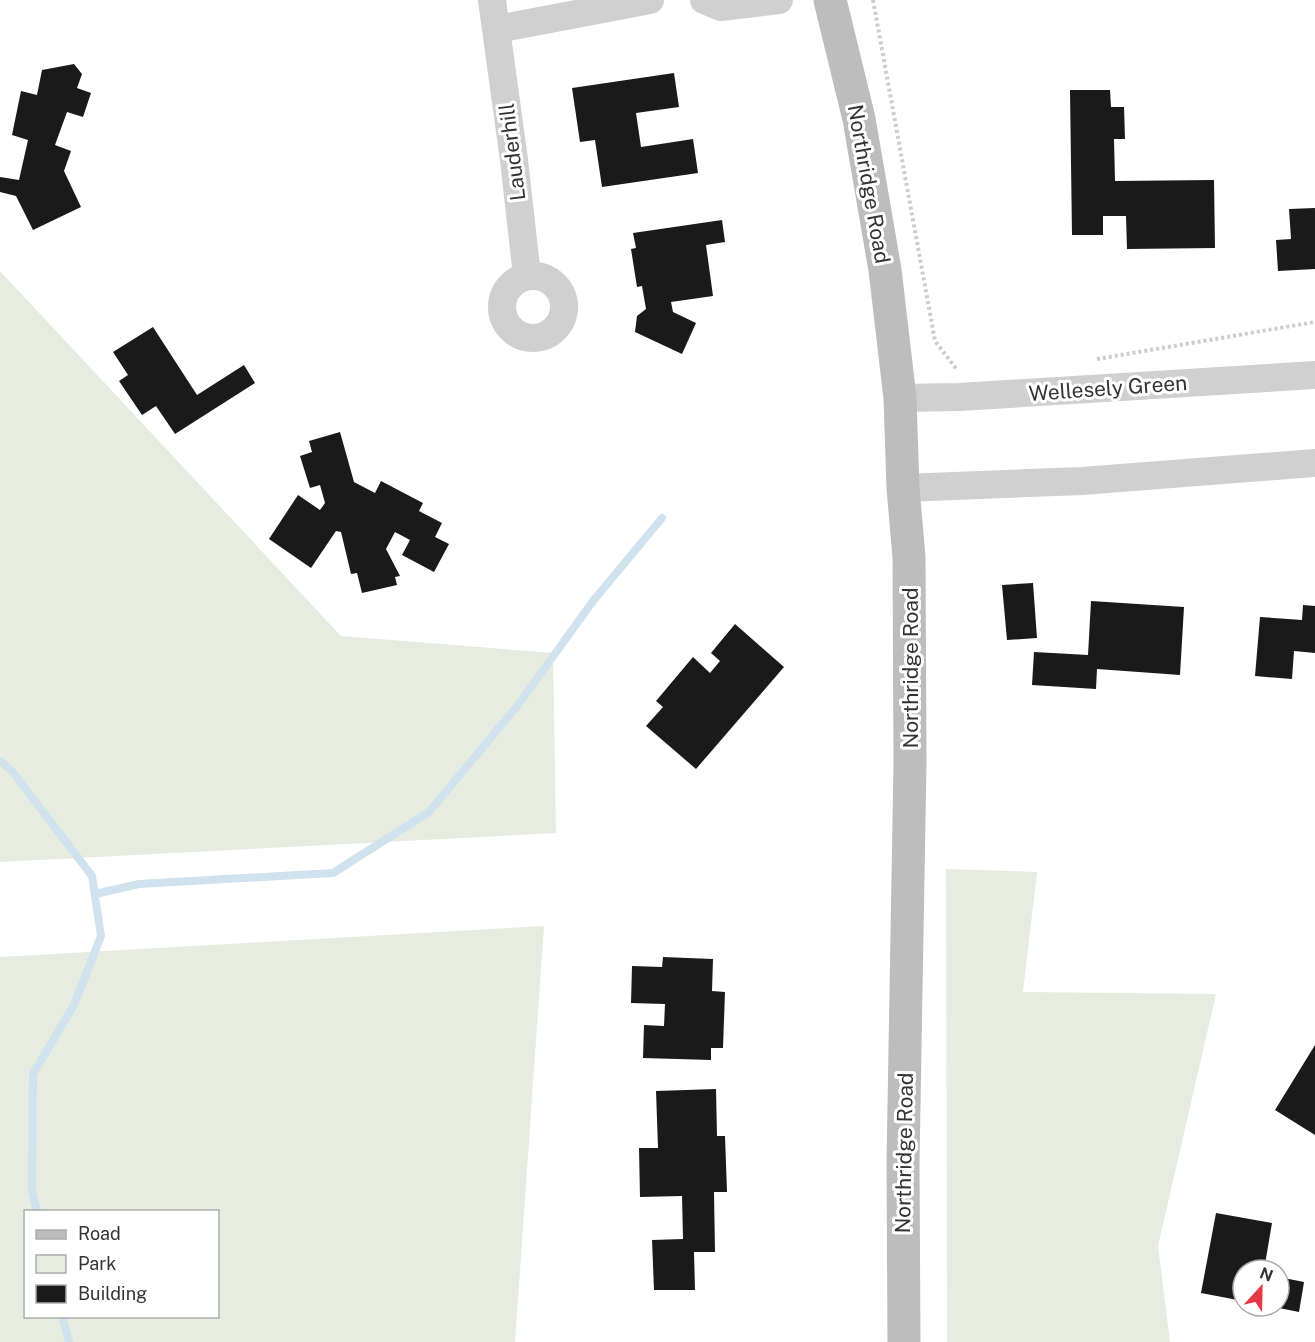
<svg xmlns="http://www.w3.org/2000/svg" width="1315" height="1342" viewBox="0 0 1315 1342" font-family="'Public Sans',sans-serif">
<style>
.green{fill:#e6ecdf;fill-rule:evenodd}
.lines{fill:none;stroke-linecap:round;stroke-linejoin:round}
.stream{stroke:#cfe2ee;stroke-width:8}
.building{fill:#1a1a1a}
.path{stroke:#cdcdcd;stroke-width:4;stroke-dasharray:3 3;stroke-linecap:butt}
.street{stroke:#d0d0d0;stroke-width:28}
.secondary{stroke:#bdbdbd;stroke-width:33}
.labels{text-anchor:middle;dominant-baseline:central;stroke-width:6;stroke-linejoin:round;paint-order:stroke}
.street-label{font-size:21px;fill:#333;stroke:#fff}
</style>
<rect width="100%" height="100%" fill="#fff"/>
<path class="green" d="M0 271 341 636 553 653 556 833 0 862Z
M946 869 1037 872 1023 992 1216 994 1158 1246 1170 1342H947Z
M544 926 515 1342H0V957ZM26 1212H218V1316H26Z"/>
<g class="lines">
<path class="stream" d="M0 761 12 771 92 876 101 936 74 1005 33 1074 32 1191 37 1212
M95 894 139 884 333 873 429 812 518 705 593 601 662 518
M62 1316 69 1342"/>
</g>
<path class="building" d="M74 64 82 74 77 88 91 93 83 117 67 112 55 145 71 151 64 171 81 207 33 230 16 196 0 192V177L19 180 28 140 12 135 21 91 37 95 42 70Z
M674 73 679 107 636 113 641 147 693 139 698 173 602 187 595 140 580 142 572 88Z
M1070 90H1110L1111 107H1124L1125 139H1114L1115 181 1214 180 1215 248 1127 249 1126 216H1103V235H1072Z
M1315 208V269L1278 271 1276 240 1291 239 1289 209Z
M722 220 725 242 706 245 713 296 671 302 673 312 696 323 682 354 635 332 637 316 646 309 642 286 637 287 631 249 636 248 633 233Z
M153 327 197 395 244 365 255 383 175 434 156 406 142 415 119 381 128 375 113 352Z
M340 432 354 482 375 493 381 481 423 503 419 511 442 523 435 537 449 544 434 572 402 555 410 540 395 532 386 549 400 576 395 577 397 585 362 593 357 573 351 574 341 532 336 531 311 568 269 539 298 495 320 510 325 503 320 485 310 488 300 456 312 452 309 441Z
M1033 583 1037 638 1007 640 1002 585Z
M1091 601 1184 607 1180 675 1097 669 1096 689 1032 685 1034 652 1088 655Z
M1303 605 1315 606V653L1294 651 1292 679 1255 676 1260 617 1302 620Z
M735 624 784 667 696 769 646 726 663 707 656 701 693 657 710 673 720 661 711 653Z
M663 957 713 959 712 991 725 992 723 1048H711V1060L643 1058 644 1025 664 1026 665 1004 631 1003 632 966 662 967Z
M1315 1045V1135L1275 1110Z
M716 1089 717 1136H725L727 1192H714L715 1252H694L695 1290H654L652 1240 683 1239 682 1196 640 1197 639 1148H658L656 1091Z
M1216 1213 1272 1223 1264 1270H1243V1301L1201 1293Z
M1279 1277 1304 1282 1299 1312 1279 1308Z"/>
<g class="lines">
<path class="path" d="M873 0 935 341 957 370
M1097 359 1315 322"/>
<path class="street" d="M492 0 514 160 527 276
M704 0 721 7 779 0
M497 29 650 0
M502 307a31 31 0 1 1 62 0a31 31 0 1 1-62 0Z
M900 398 959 397 1315 375
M903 488 1082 481 1315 463"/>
<path class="secondary" d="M830 0 859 119 885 270 900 398 903 488 909 557 910 763 903 1163 904 1342"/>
</g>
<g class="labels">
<g class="street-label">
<text transform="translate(512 152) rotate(-97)">Lauderhill</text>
<text transform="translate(869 184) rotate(80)">Northridge Road</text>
<text transform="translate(1108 388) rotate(-4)">Wellesely Green</text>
<text transform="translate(910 668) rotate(-90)">Northridge Road</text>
<text transform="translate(904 1153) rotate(-89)">Northridge Road</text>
</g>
</g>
<rect x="24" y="1210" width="195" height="108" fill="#ffffff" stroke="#adadad" stroke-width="1.5"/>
<rect x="36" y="1230" width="30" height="9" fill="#bdbdbd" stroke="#adadad" stroke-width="1.5"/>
<text x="78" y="1240" font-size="18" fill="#333333">Road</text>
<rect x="36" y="1255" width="30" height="18" fill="#e6ecdf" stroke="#adadad" stroke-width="1.5"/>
<text x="78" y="1270" font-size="18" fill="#333333">Park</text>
<rect x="36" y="1285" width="30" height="18" fill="#1a1a1a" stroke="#adadad" stroke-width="1.5"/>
<text x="78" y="1300" font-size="18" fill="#333333">Building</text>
<g transform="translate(1261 1288) rotate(22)"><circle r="28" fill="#ffffff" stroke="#adadad" stroke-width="1.5"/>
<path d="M0-4.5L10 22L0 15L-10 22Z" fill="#e63946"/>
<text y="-9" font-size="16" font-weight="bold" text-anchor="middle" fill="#333333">N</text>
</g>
</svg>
